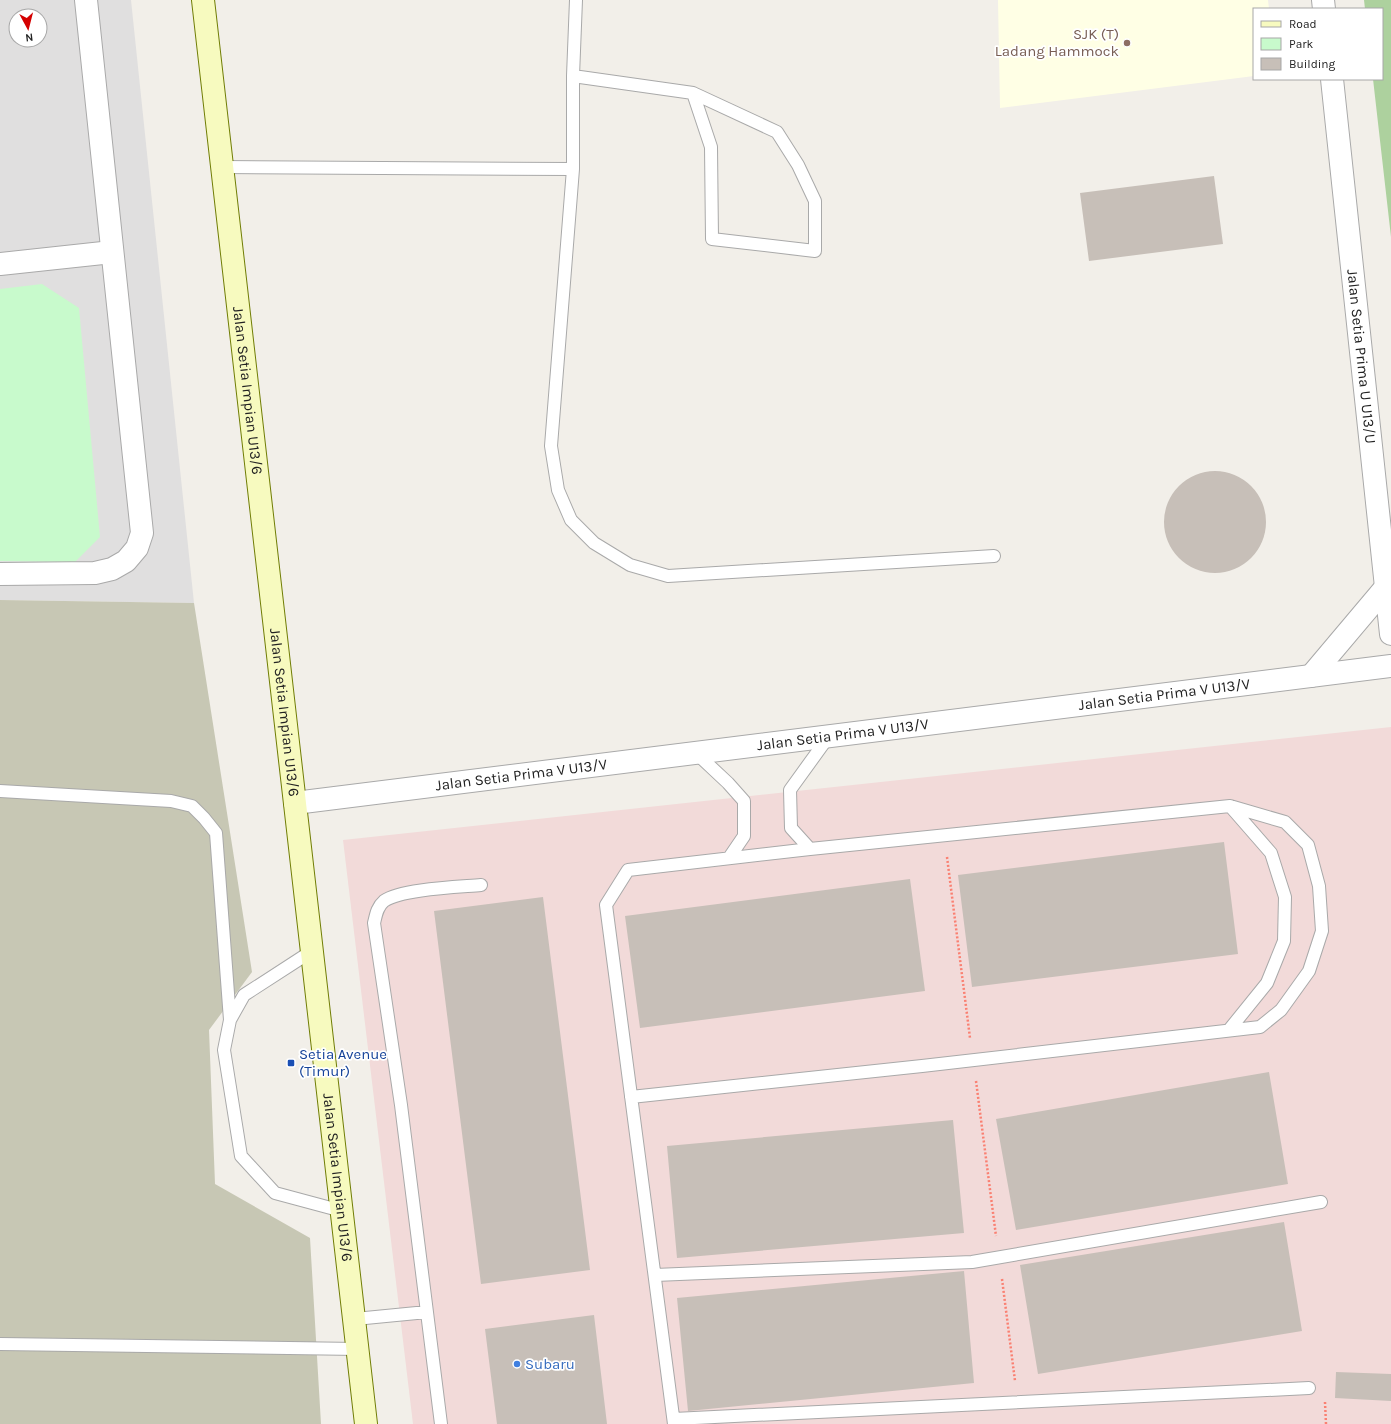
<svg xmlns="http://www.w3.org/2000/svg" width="1391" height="1424" viewBox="0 0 1391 1424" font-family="Karla,sans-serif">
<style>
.residential{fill:#e0dfdf;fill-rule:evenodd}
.commercial{fill:#f2dad9}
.education{fill:#ffffe5}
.construction{fill:#c7c7b4}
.forest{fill:#add19e}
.park{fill:#c8facc}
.building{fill:#c7bfb8}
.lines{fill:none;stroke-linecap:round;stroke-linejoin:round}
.lane-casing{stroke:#a9a9a9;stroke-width:14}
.street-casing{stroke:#a9a9a9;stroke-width:24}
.secondary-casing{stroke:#707d05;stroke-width:24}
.path{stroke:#fa8072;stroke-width:2.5;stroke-dasharray:2 2;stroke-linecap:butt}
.lane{stroke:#fff;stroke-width:12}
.street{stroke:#fff;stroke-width:22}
.secondary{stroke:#f7fabf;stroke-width:22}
.education-dot{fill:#8d6e63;stroke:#fff;stroke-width:1.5}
.transit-dot{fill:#1a4fb4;stroke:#fff;stroke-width:1.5}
.shop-dot{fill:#3f7fe0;stroke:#fff;stroke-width:1.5}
.labels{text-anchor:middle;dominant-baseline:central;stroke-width:3.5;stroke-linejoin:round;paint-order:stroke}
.education-label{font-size:15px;fill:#785e54;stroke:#fff;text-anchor:end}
.street-label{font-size:15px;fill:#222;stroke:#fff}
.transit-label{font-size:15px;fill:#164399;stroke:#fff;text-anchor:start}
.shop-label{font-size:15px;fill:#366cbe;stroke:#fff;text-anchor:start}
</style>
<rect width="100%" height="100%" fill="#f2efe9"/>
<path class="residential" d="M0 0H131L194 603 0 600ZM16 16H40V40H16Z"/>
<path class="commercial" d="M1391 727V1424H413L343 840Z"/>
<path class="education" d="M998 0H1268L1269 9H1254V76L1000 108Z"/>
<path class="construction" d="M0 600 194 603 252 972 209 1030 215 1184 310 1238 321 1424H0Z"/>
<path class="forest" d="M1364 0H1391V237L1373 79H1382V9H1365Z"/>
<path class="park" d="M42 284 79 308 100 537 75 562 0 561V289Z"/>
<path class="building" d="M1214 176 1223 244 1089 261 1080 193Z
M1164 522a51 51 0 1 1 102 0a51 51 0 1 1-102 0Z
M1224 842 1238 954 972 987 958 875Z
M910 879 925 991 640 1028 625 916Z
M543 897 590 1270 481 1284 434 911Z
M1269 1072 1288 1184 1016 1230 996 1119Z
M953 1120 964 1233 677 1258 667 1146Z
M1284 1222 1302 1331 1038 1374 1020 1265Z
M964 1271 974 1383 688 1411 677 1298Z
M594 1315 607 1424H497L485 1329Z
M1336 1372 1391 1374V1401L1335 1398Z"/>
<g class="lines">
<defs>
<path id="lane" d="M576 0 573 76V169L551 446 558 490 571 520 594 543 630 565 668 576 994 556
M573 76 693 93 777 132 798 165 815 201V251L712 239 711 147 693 93
M222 167 573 169
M696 753 728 783 744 801V836L729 858
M0 791 171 801 192 806 204 818 216 833 230 1020
M810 849 791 828 790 790 829 736
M312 951 244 995 230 1020 224 1050 241 1156 275 1193 342 1211
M1229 1030 1267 983 1284 941 1285 897 1271 853 1230 806
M631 1097 922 1066 1260 1027 1281 1010 1309 971 1322 931 1319 886 1308 845 1285 822 1230 806 810 849 628 870 606 905 674 1424
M655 1275 972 1262 1321 1202
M355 1319 427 1312
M0 1344 358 1349
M674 1419 1309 1388
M441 1424 401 1105 374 923C376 915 377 907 384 901 401 889 459 887 481 885"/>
<g id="street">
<path d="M1323 0 1324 9"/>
<path id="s1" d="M1332 79 1391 634"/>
<path d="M0 264 112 252"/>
<path d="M0 574 95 573 112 569 126 561 137 548 142 533 86 0"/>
<path d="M1311 676 1386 587"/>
<path id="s2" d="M295 803 1391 666"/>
</g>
<g id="secondary">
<path id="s3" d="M203 0 366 1424"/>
</g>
</defs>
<use href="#lane" class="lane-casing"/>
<use href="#street" class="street-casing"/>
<use href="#secondary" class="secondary-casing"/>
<path class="path" d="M947 857 970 1038
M976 1081 996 1236
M1002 1279 1015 1381
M1325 1402 1326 1424"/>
<use href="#lane" class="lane"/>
<use href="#street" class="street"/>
<use href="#secondary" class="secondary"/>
</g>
<circle class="education-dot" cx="1127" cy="43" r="4"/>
<rect class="transit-dot" x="287" y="1059" width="8" height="8" rx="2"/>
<circle class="shop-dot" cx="517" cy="1364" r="4"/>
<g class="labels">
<g class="education-label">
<text x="1119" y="34">SJK (T)<tspan x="1119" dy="17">Ladang Hammock</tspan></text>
</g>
<g class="street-label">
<text stroke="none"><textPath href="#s1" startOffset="279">Jalan Setia Prima U U13/U</textPath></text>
<text stroke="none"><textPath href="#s3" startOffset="393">Jalan Setia Impian U13/6</textPath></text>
<text stroke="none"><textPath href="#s2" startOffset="876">Jalan Setia Prima V U13/V</textPath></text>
<text stroke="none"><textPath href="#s3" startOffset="717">Jalan Setia Impian U13/6</textPath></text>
<text stroke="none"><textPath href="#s2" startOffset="552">Jalan Setia Prima V U13/V</textPath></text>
<text stroke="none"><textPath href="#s2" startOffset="228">Jalan Setia Prima V U13/V</textPath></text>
<text stroke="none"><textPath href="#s3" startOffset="1185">Jalan Setia Impian U13/6</textPath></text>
</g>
<g class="transit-label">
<text x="299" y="1054">Setia Avenue<tspan x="299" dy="17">(Timur)</tspan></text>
</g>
<g class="shop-label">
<text x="525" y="1364">Subaru</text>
</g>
</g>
<rect x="1253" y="8" width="130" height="72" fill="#ffffff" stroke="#a7a7a7"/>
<rect x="1261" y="21" width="20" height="6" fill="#f7fabf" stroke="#a7a7a7"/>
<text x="1289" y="28" font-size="12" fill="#222222">Road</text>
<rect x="1261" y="38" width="20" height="12" fill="#c8facc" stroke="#a7a7a7"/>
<text x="1289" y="48" font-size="12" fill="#222222">Park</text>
<rect x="1261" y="58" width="20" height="12" fill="#c7bfb8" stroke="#a7a7a7"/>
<text x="1289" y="68" font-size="12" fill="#222222">Building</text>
<g transform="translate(28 28) rotate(173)"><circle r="19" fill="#ffffff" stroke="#a7a7a7"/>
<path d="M0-3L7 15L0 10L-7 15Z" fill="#d40000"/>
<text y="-6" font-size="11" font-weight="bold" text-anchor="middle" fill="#222222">N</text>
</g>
</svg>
